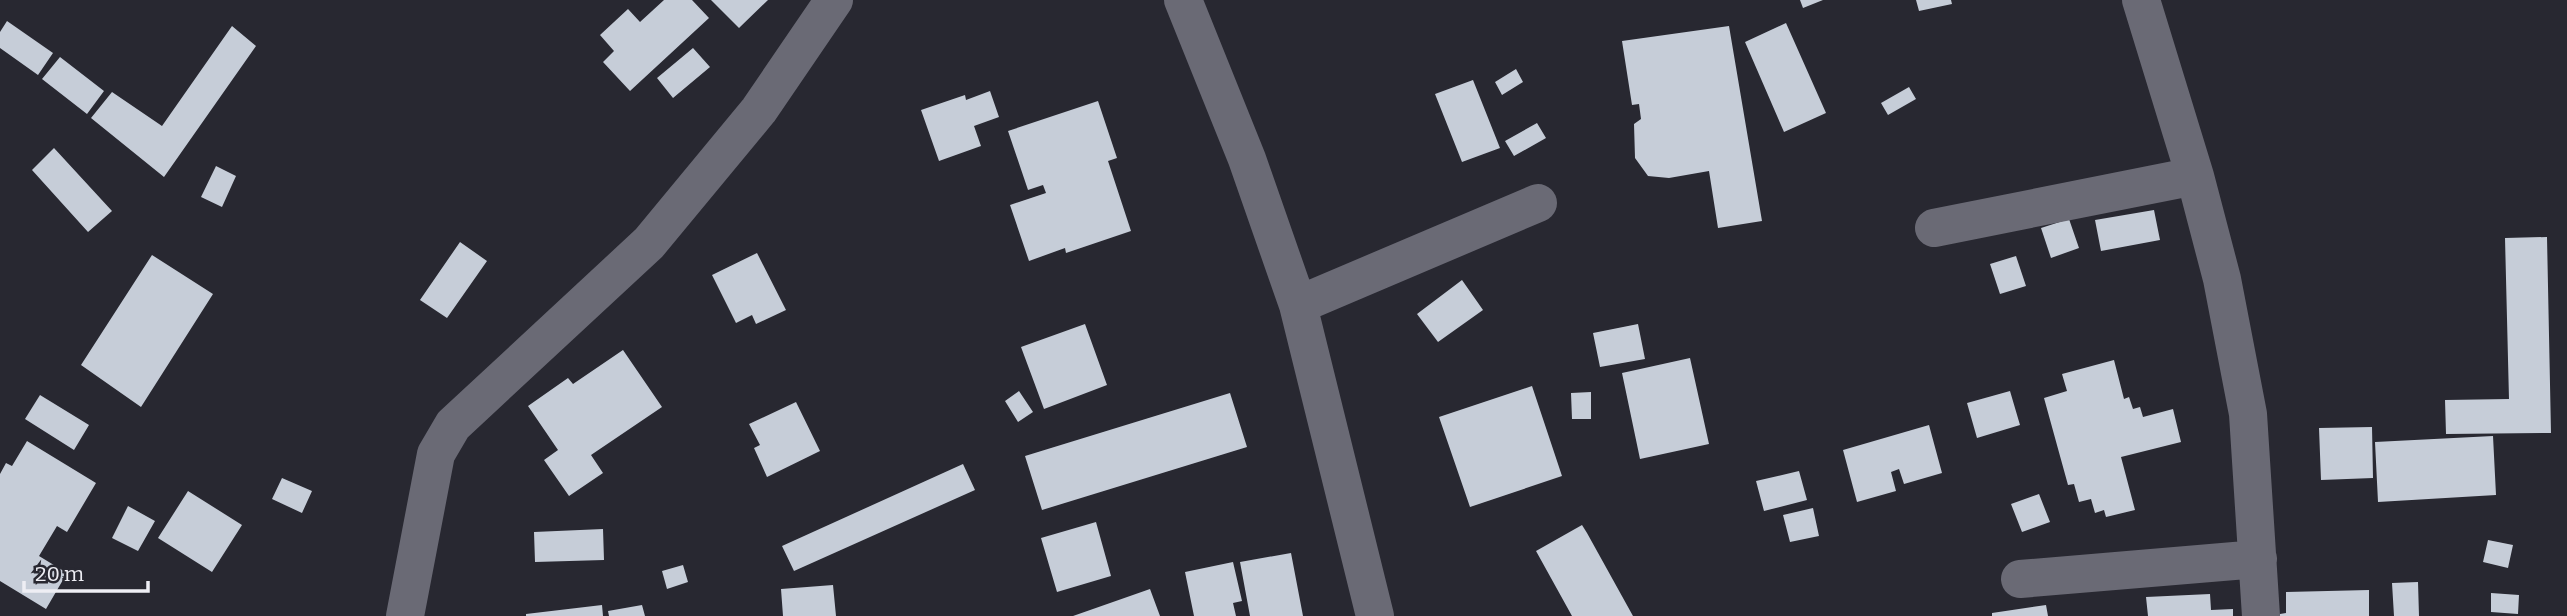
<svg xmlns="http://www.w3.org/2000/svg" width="2567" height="616" viewBox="0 0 2567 616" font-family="Bitter,serif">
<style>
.building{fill:#c6cdd8}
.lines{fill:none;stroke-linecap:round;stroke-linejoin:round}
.street{stroke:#6a6a75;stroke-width:38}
</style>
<rect width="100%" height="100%" fill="#282831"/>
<path class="building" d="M664 0H692L709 18 630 91 603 62 614 51 600 35 628 9 640 22Z
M711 0H768L739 28Z
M1800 0H1823L1803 8Z
M1916 0H1951L1952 4 1919 11Z
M7 21 53 53 38 75 0 48V32Z
M1786 23 1826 113 1784 132 1745 42Z
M232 26 256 46 164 177 91 118 112 92 162 126Z
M1729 26 1762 221 1718 228 1709 171 1669 178 1648 176 1635 158 1634 124 1641 119 1639 104 1632 105 1622 41Z
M693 48 710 67 673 98 657 78Z
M60 57 104 91 87 114 42 79Z
M1516 69 1523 82 1502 95 1495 82Z
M1473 80 1500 148 1462 162 1435 94Z
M1909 87 1916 99 1888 115 1881 103Z
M990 91 999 117 974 126 981 146 939 161 921 110 965 95 966 100Z
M1098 101 1117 158 1108 161 1131 231 1066 253 1065 248 1029 261 1010 205 1046 193 1043 185 1028 190 1008 131Z
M1537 123 1546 138 1514 156 1505 141Z
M54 148 112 211 88 232 32 170Z
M216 166 236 176 222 207 201 197Z
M2154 210 2160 240 2101 251 2095 220Z
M2069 219 2079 248 2051 258 2041 228Z
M2547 237 2551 433 2446 434 2445 400 2509 399 2505 238Z
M460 242 487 261 447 318 420 300Z
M757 253 786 310 756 324 752 315 736 323 712 275Z
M152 255 213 294 141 407 81 365Z
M2016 256 2026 286 2000 294 1990 264Z
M1462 280 1483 310 1438 342 1417 314Z
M1085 324 1107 385 1044 409 1021 347Z
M1638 324 1645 359 1600 367 1593 333Z
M623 350 662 407 591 455 603 473 569 496 544 460 558 450 528 406 568 378 573 384Z
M1690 358 1709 444 1640 459 1622 373Z
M2114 360 2124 399 2129 397 2133 409 2140 407 2143 417 2173 409 2181 442 2121 457 2135 510 2106 517 2104 510 2095 513 2091 499 2079 502 2074 484 2068 485 2044 398 2067 391 2062 374Z
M1532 386 1562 476 1470 507 1439 417Z
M1019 391 1033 412 1018 422 1005 401Z
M2010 391 2020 425 1977 438 1967 403Z
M1591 392V419H1572L1571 393Z
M1230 393 1247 447 1042 510 1025 456Z
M40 395 89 425 74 450 25 419Z
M796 402 820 451 767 477 754 448 760 445 749 424Z
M1929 425 1942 473 1904 484 1899 469 1891 472 1896 491 1857 502 1843 450Z
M2372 427 2373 478 2321 480 2319 428Z
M2493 436 2496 495 2378 502 2375 442Z
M27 441 96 483 67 532 57 526 39 556 67 573 46 609 0 581V474L6 463 12 466Z
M963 464 975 490 794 571 782 546Z
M1799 471 1807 500 1764 511 1756 481Z
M282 478 312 491 302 513 272 499Z
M188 491 242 525 212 572 158 538Z
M2039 494 2050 522 2022 532 2011 504Z
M128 506 155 521 138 551 112 538Z
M1813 508 1819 536 1790 542 1783 515Z
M1096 522 1111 576 1057 592 1041 538Z
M1582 525 1587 533 1633 616H1572L1536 551Z
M603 529 604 560 535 562 534 532Z
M2488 540 2513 545 2508 568 2483 562Z
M1291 553 1303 616H1250L1240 562Z
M1233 562 1242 601 1233 603 1236 616H1194L1185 572Z
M683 565 688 582 667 589 662 571Z
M2418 582 2419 616H2394L2392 583Z
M833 585 836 616H783L781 589Z
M1150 589 1160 616H1073Z
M2369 590V616H2280V614L2286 613V592Z
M2491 593 2519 595 2518 614 2491 612Z
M2210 594 2211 610 2233 609V616H2148L2146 597Z
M602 605 603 616H526V614Z
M642 605 645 616H609L608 611Z
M2046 605 2048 616H1992V613Z"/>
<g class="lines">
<path class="street" d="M1183 0 1247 159 1298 305
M2141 0 2195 176 2222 279 2248 414 2261 616
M1934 228 2195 176
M2020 579 2258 559
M405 616 436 454 453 425 649 243 759 110 834 0
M1375 616 1298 305 1538 203"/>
</g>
<path d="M24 581v10h124v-10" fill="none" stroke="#eeeef4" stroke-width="3.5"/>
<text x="35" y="581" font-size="21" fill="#eeeef4" stroke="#282831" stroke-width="5" paint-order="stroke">20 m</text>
</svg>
